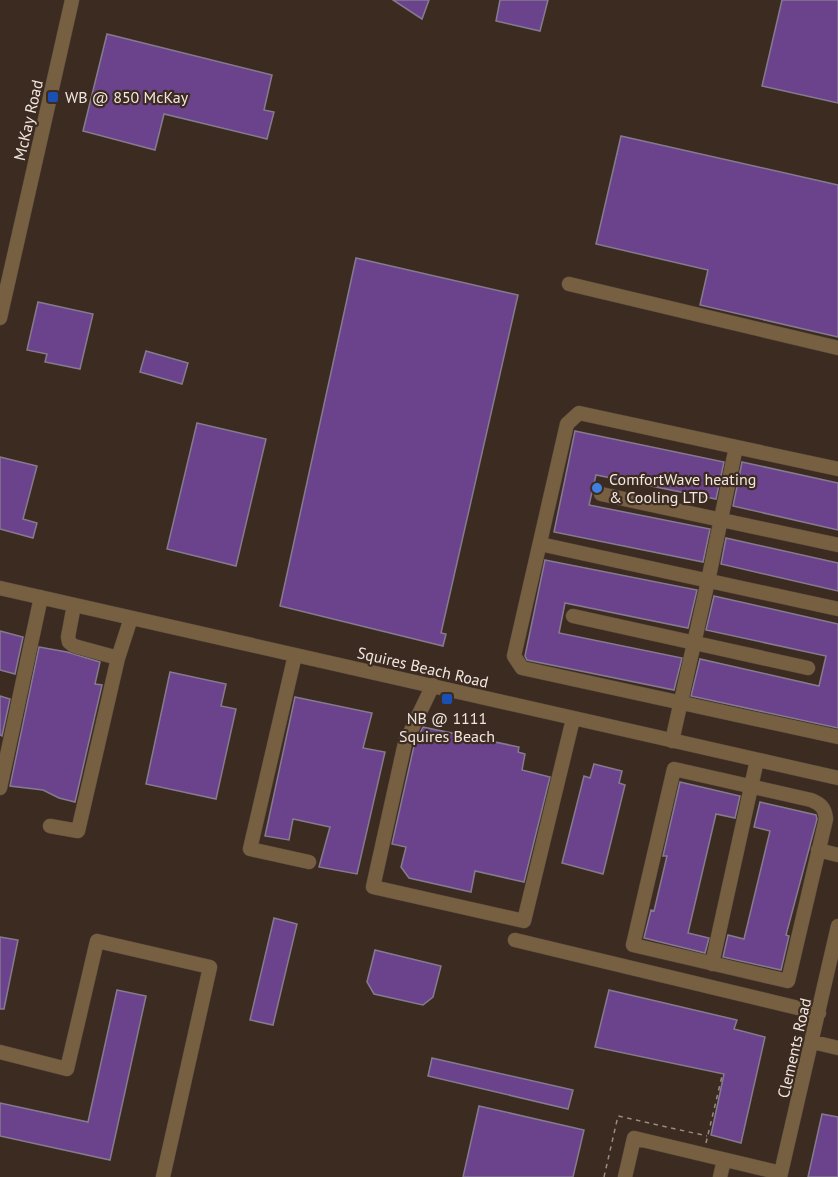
<svg xmlns="http://www.w3.org/2000/svg" width="838" height="1177" viewBox="0 0 838 1177" font-family="'PT Sans',sans-serif">
<style>
.building{fill:#6b438c;stroke:#857b8e;stroke-width:1.5}
.lines{fill:none;stroke-linecap:round;stroke-linejoin:round}
.minor-casing{stroke:#594940;stroke-width:15}
.path{stroke:#998b83;stroke-width:1.5;stroke-dasharray:4.5 4.5;stroke-linecap:butt}
.minor{stroke:#776041;stroke-width:14}
.transit-dot{fill:#1a4fb4;stroke:#3c2b21;stroke-width:2}
.shop-dot{fill:#3f7fe0;stroke:#3c2b21;stroke-width:2}
.labels{text-anchor:middle;dominant-baseline:central;stroke-width:4.5;stroke-linejoin:round;paint-order:stroke}
.poi-label{font-size:16px;fill:#f2e7e0;stroke:#3c2b21;text-anchor:start}
.street-label{font-size:16px;fill:#f2e7e0;stroke:#3c2b21}
</style>
<rect width="100%" height="100%" fill="#3c2b21"/>
<path class="building" d="M393 0H429L422 19Z
M500 0H548L540 31 496 21Z
M782 0H838V103L762 86Z
M107 34 272 75 264 110 274 112 267 139 164 114 155 150 83 131Z
M621 136 838 185V337L700 305 708 270 596 244Z
M356 258 518 295 441 633 446 634 443 646 280 606Z
M38 302 93 314 80 369 45 362 47 354 27 350Z
M146 351 188 363 182 384 140 372Z
M197 423 266 439 236 566 167 549Z
M575 431 724 462 716 499 596 475 589 505 710 529 703 562 554 532Z
M0 457 37 466 23 519 37 523 33 538 0 529Z
M742 462 838 483V530L733 506Z
M726 538 838 563V591L721 564Z
M545 560 697 590 688 628 565 603 559 633 682 658 674 690 527 660 525 656Z
M714 596 838 624V728L691 696 700 659 819 686 826 656 706 630Z
M0 631 23 637 15 674 0 670Z
M39 647 67 652 100 662 95 684 102 685 75 802 59 798 43 790 10 786Z
M170 672 226 684 221 706 236 709 216 799 146 784Z
M0 696 10 699 2 736 0 735Z
M295 697 372 713 363 748 385 752 357 874 319 867 330 827 293 819 289 840 265 836Z
M423 727 519 747 518 752 525 754 522 770 550 777 524 882 475 871 471 892 409 878 401 867 406 847 392 844 414 746Z
M594 764 622 771 619 783 625 785 603 874 562 863 584 776 590 778Z
M680 782 740 796 735 818 716 814 688 933 709 938 705 953 644 938 651 910 654 911 667 856H663Z
M760 802 816 815 817 819 786 935 789 936 781 970 723 957 728 935 744 939 770 831 754 827Z
M274 918 297 924 273 1025 250 1020Z
M0 937 18 940 4 1009H0Z
M375 950 441 966 433 997 423 1005 374 994 367 982Z
M117 990 146 996 110 1160 0 1136V1103L88 1122Z
M609 990 737 1020 734 1029 765 1037 741 1143 711 1135 724 1074 595 1047Z
M432 1058 573 1090 568 1109 428 1076Z
M479 1106 584 1130 573 1177H463Z
M822 1114 838 1117V1177H808Z"/>
<g class="lines">
<defs>
<path id="minor" d="M569 284 838 348
M0 318 72 0
M838 469 579 413 567 424 514 656 522 668 838 737
M601 494 838 545
M540 544 838 609
M0 588 838 778
M74 605 68 637 69 642 74 646 118 658
M573 616 808 668
M295 655 250 849 309 862
M433 685 405 743 373 887 524 921 573 719
M672 741 708 581 736 447
M674 769 811 800C821 804 825 808 826 819L788 981 633 945Z
M0 788 41 597
M50 826 78 831 118 658 131 618
M818 850 838 855
M515 940 819 1013
M712 964 757 760
M813 1042 838 1048
M0 1052 67 1069 97 941 210 967 163 1177
M625 1177 634 1138 781 1173
M720 1177 724 1160
M780 1177 838 926"/>
</defs>
<use href="#minor" class="minor-casing"/>
<path class="path" d="M706 1143 722 1076
M604 1177 618 1116 707 1136"/>
<use href="#minor" class="minor"/>
</g>
<g class="transit-dot">
<rect x="47" y="91" width="12" height="12" rx="3"/>
<rect x="441" y="693" width="12" height="12" rx="3"/>
</g>
<circle class="shop-dot" cx="597" cy="488" r="6"/>
<g class="labels">
<g class="poi-label">
<text x="65" y="97">WB @ 850 McKay</text>
<text x="609" y="479">ComfortWave heating<tspan x="609" dy="18">&amp; Cooling LTD</tspan></text>
<text x="447" y="718" text-anchor="middle">NB @ 1111<tspan x="447" dy="18">Squires Beach</tspan></text>
</g>
<g class="street-label">
<text transform="translate(28 120) rotate(-77)">McKay Road</text>
<text transform="translate(423 667) rotate(13)">Squires Beach Road</text>
<text transform="translate(794 1048) rotate(-77)">Clements Road</text>
</g>
</g>
</svg>
